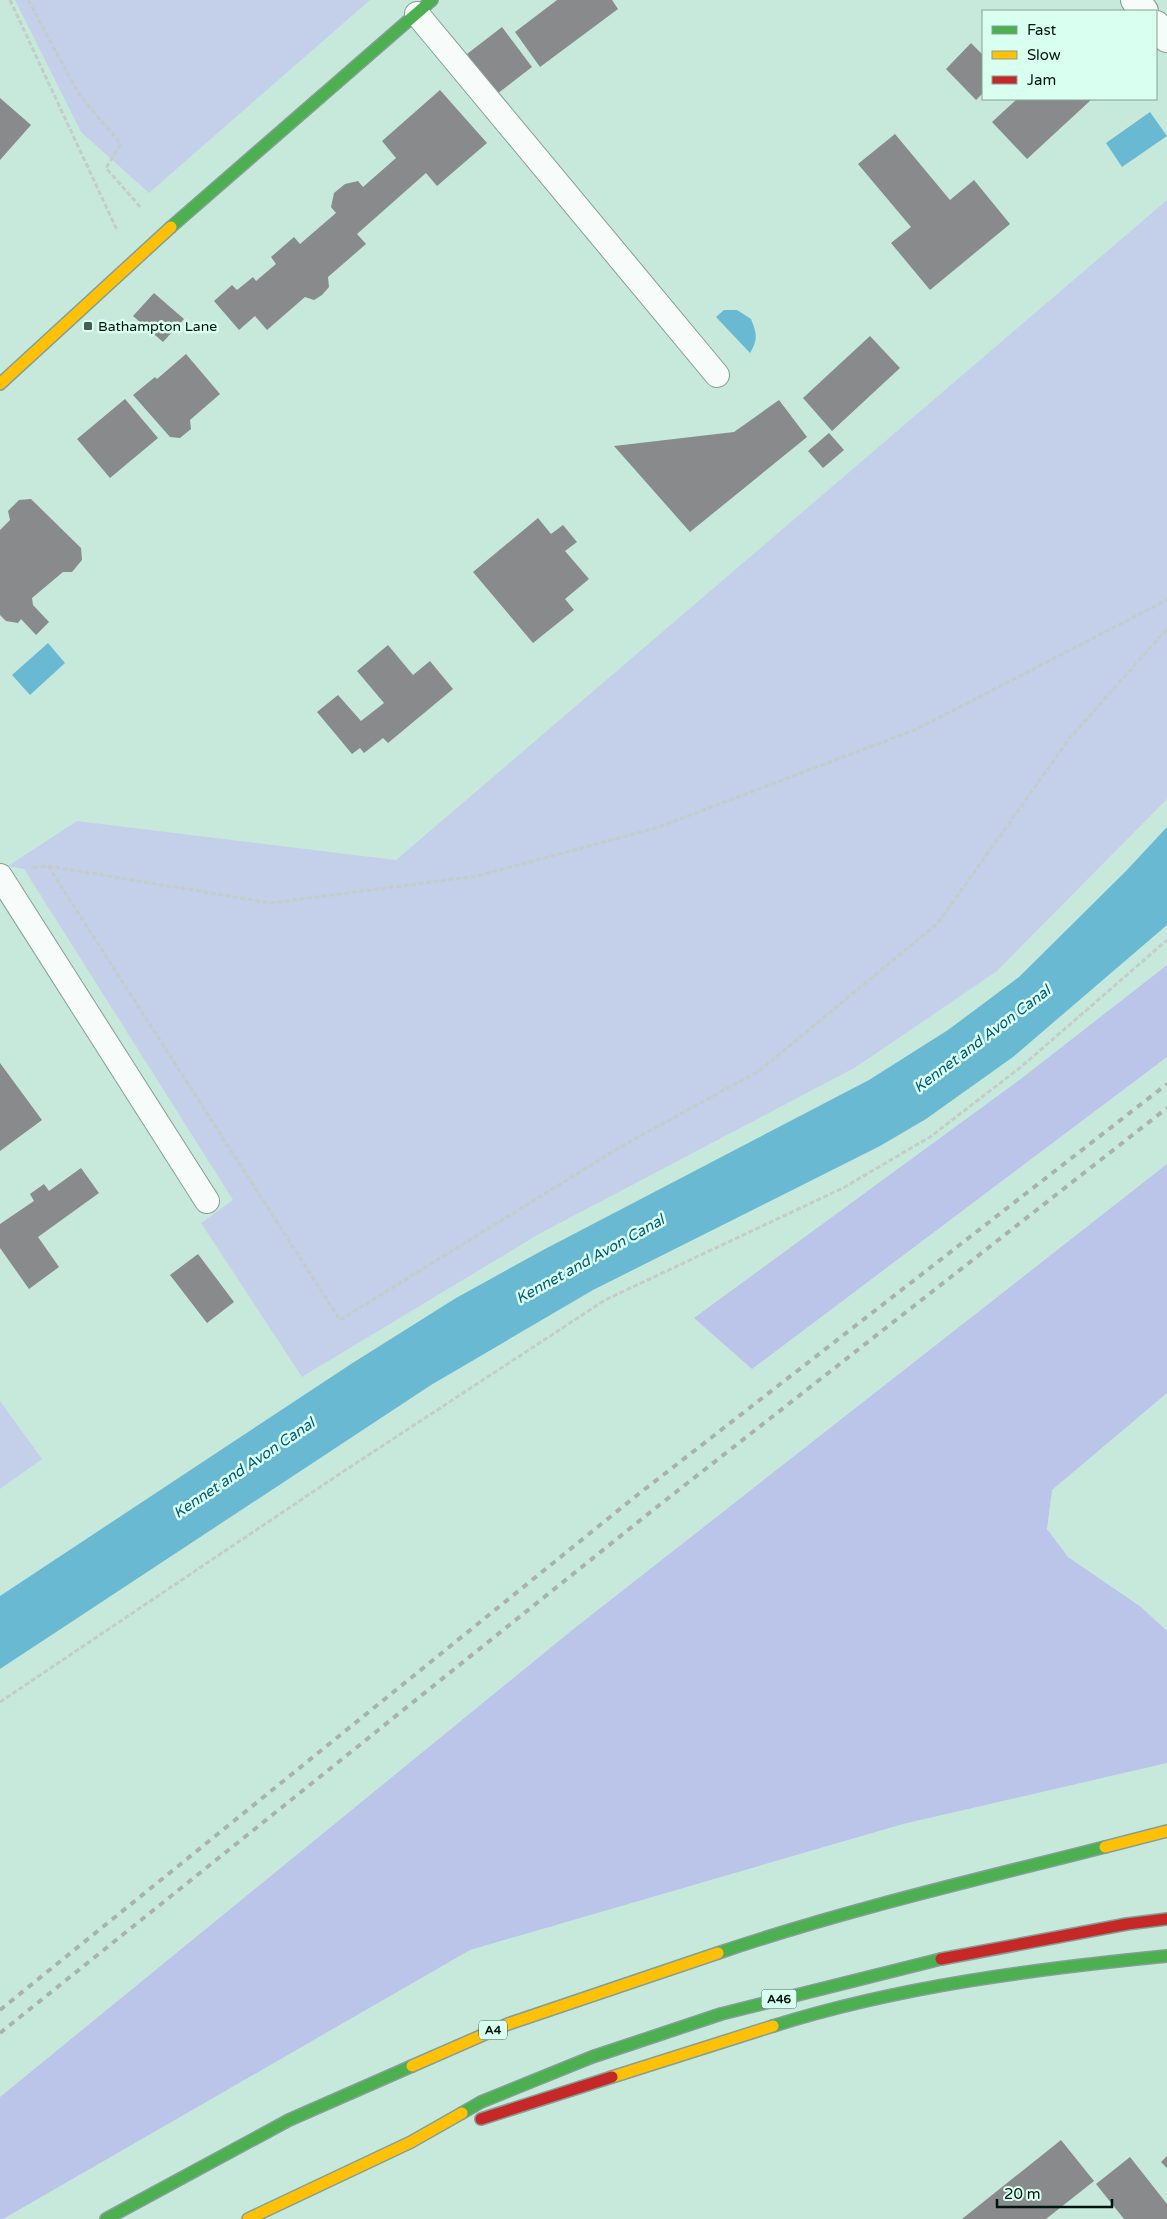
<svg xmlns="http://www.w3.org/2000/svg" width="1167" height="2219" viewBox="0 0 1167 2219" font-family="'Varela Round',sans-serif">
<style>
.green{fill:#c4d0e9}
.forest{fill:#bbc5ea}
.water{fill:#6ab9d3}
.building{fill:#888a8c}
.lines{fill:none;stroke-linecap:round;stroke-linejoin:round}
.lane-casing{stroke:#849f96;stroke-width:26}
.street-casing{stroke:#849f96;stroke-width:30}
.fast-casing{stroke:#849f96;stroke-width:14}
.slow-casing{stroke:#849f96;stroke-width:14}
.jam-casing{stroke:#849f96;stroke-width:14}
.path{stroke:#c4cdc9;stroke-width:3;stroke-dasharray:5 2.5;stroke-linecap:butt}
.lane{stroke:#f7fcfa;stroke-width:24}
.street{stroke:#f7fcfa;stroke-width:28}
.fast{stroke:#4caf50;stroke-width:11}
.slow{stroke:#ffc107;stroke-width:11}
.jam{stroke:#c62828;stroke-width:11}
.rail{stroke:#aab2af;stroke-width:4;stroke-dasharray:6 6;stroke-linecap:butt}
.poi-dot{fill:#465f56;stroke:#d9fff0;stroke-width:2}
.labels{text-anchor:middle;dominant-baseline:central;stroke-width:5;stroke-linejoin:round;paint-order:stroke}
.shield{fill:#d9fff0;stroke:#415b52;stroke-width:1}
.shield-label{font-size:12px;font-weight:bold;fill:#00150e}
.poi-label{font-size:14px;fill:#00150e;stroke:#d9fff0;text-anchor:start}
.water-label{font-size:15px;font-style:italic;fill:#055875;stroke:#d9fff0}
</style>
<rect width="100%" height="100%" fill="#c7e9dc"/>
<path class="green" d="M15 0H370L149 193 81 132Z
M1167 200V799L997 971 856 1067 539 1234 302 1377 201 1223 233 1200 24 869 8 866 77 821 396 860Z
M0 1401 42 1459 0 1489Z"/>
<path class="forest" d="M1167 965V1057L752 1369 694 1318 1022 1078Z
M1167 1164V1393L1052 1490 1047 1529 1068 1557 1141 1607 1167 1631V1763L903 1824 470 1950 3 2219H0V2097L571 1631Z"/>
<path class="water" d="M1150 112 1167 136 1122 167 1106 143Z
M724 310H737L751 319C757 333 758 340 750 353L716 317Z
M48 643 65 663 30 695 12 675Z
M1167 827V925L1013 1057 926 1119 880 1146 593 1290 431 1385 0 1669V1596L351 1364 456 1298 545 1249 869 1080 948 1030 1019 977 1126 871Z"/>
<path class="building" d="M557 0H612L618 9 540 67 515 32Z
M502 27 532 67 497 94 467 54Z
M971 43 983 55V93L976 100 946 69Z
M440 90 487 143 437 186 426 173 357 234 366 244 328 277 329 287 322 295 314 300 305 297 267 330 255 316 239 330 214 301 232 285 237 290 253 277 256 281 276 264 271 257 294 237 300 244 336 213 331 207 334 193 345 184 358 181 363 187 396 158 382 141Z
M0 98 31 125 0 160Z
M1017 99H1092L1027 159 992 122Z
M895 134 950 200 974 180 1010 224 930 290 891 243 911 227 858 164Z
M154 293 184 319 163 342 133 316Z
M870 336 900 368 832 431 803 398Z
M186 354 220 394 190 420 191 429 180 438 170 437 133 395 155 377 157 379Z
M125 399 158 438 110 478 77 439Z
M779 400 807 437 690 532 614 446 734 432Z
M829 433 844 450 823 468 808 451Z
M31 499 81 548 82 560 72 572H63L32 598 33 605 49 622 36 635 21 619 18 623 6 621 0 615V530L10 520 8 511 19 500Z
M538 518 551 534 563 525 577 542 565 551 589 579 565 599 574 610 533 643 473 572Z
M388 645 413 675 430 661 453 689 388 743 383 738 364 753 360 748 352 754 317 712 338 695 361 721 384 703 357 671Z
M0 1063 42 1120 0 1151Z
M81 1168 99 1193 38 1237 59 1267 29 1289 0 1248V1224L34 1201 30 1194 44 1184 49 1191Z
M198 1254 234 1302 207 1323 170 1275Z
M1061 2140 1094 2181 1046 2219H962Z
M1167 2156V2168L1161 2162Z
M1130 2157 1167 2204V2219H1124L1096 2184Z"/>
<g class="lines">
<defs>
<path id="lane" d="M417 14 717 375
M0 876 207 1201"/>
<path id="street" d="M1135 0 1144 11
M1156 25 1167 38"/>
<path id="fast" d="M171 227 432 0
M718 1953C845 1910 975 1880 1105 1847
M773 2026C900 1986 1035 1969 1167 1956
M462 2113 481 2102 592 2057 721 2014 941 1959
M106 2219 289 2120 412 2066"/>
<path id="slow" d="M0 384 171 227
M1105 1847 1167 1831
M412 2066 508 2024 718 1953
M612 2077 773 2026
M248 2219 411 2142 462 2113"/>
<path id="jam" d="M941 1959 1127 1924 1167 1919
M481 2119 612 2077"/>
</defs>
<use href="#lane" class="lane-casing"/>
<use href="#street" class="street-casing"/>
<use href="#fast" class="fast-casing"/>
<use href="#slow" class="slow-casing"/>
<use href="#jam" class="jam-casing"/>
<path class="path" d="M10 0 117 230
M28 0 80 96 121 144 106 168 142 209
M48 866 340 1320 622 1146 759 1071 938 923 1069 739 1167 629
M33 868 48 866 271 903 477 876 656 828 917 729 1167 600
M0 1702 341 1473 605 1300 843 1188 930 1137 1021 1067 1167 940"/>
<use href="#lane" class="lane"/>
<use href="#street" class="street"/>
<use href="#fast" class="fast"/>
<use href="#slow" class="slow"/>
<use href="#jam" class="jam"/>
<path class="rail" d="M0 2010 636 1496 1167 1084
M0 2033 653 1510 1167 1108"/>
</g>
<rect class="poi-dot" x="83" y="321" width="10" height="10" rx="2.5"/>
<g class="labels">
<g class="shield">
<rect x="761.5" y="1989.5" width="35" height="19" rx="4"/>
<rect x="479" y="2020.5" width="28" height="19" rx="4"/>
</g>
<g class="shield-label">
<text x="779" y="1999">A46</text>
<text x="493" y="2030">A4</text>
</g>
<g class="poi-label">
<text x="98" y="326">Bathampton Lane</text>
</g>
<g class="water-label">
<text transform="translate(982 1039) rotate(-37)">Kennet and Avon Canal</text>
<text transform="translate(590 1259) rotate(-29)">Kennet and Avon Canal</text>
<text transform="translate(244 1468) rotate(-34)">Kennet and Avon Canal</text>
</g>
</g>
<rect x="982" y="10" width="175" height="90" fill="#d9fff0" stroke="#82a196"/>
<rect x="992" y="26" width="25" height="8" fill="#4caf50" stroke="#82a196"/>
<text x="1027" y="35" font-size="15" fill="#00150e">Fast</text>
<rect x="992" y="51" width="25" height="8" fill="#ffc107" stroke="#82a196"/>
<text x="1027" y="60" font-size="15" fill="#00150e">Slow</text>
<rect x="992" y="76" width="25" height="8" fill="#c62828" stroke="#82a196"/>
<text x="1027" y="85" font-size="15" fill="#00150e">Jam</text>
<path d="M997 2199v8h115v-8" fill="none" stroke="#00150e" stroke-width="2.5"/>
<text x="1004" y="2199" font-size="15" fill="#00150e" stroke="#d9fff0" stroke-width="4" paint-order="stroke">20 m</text>
</svg>
